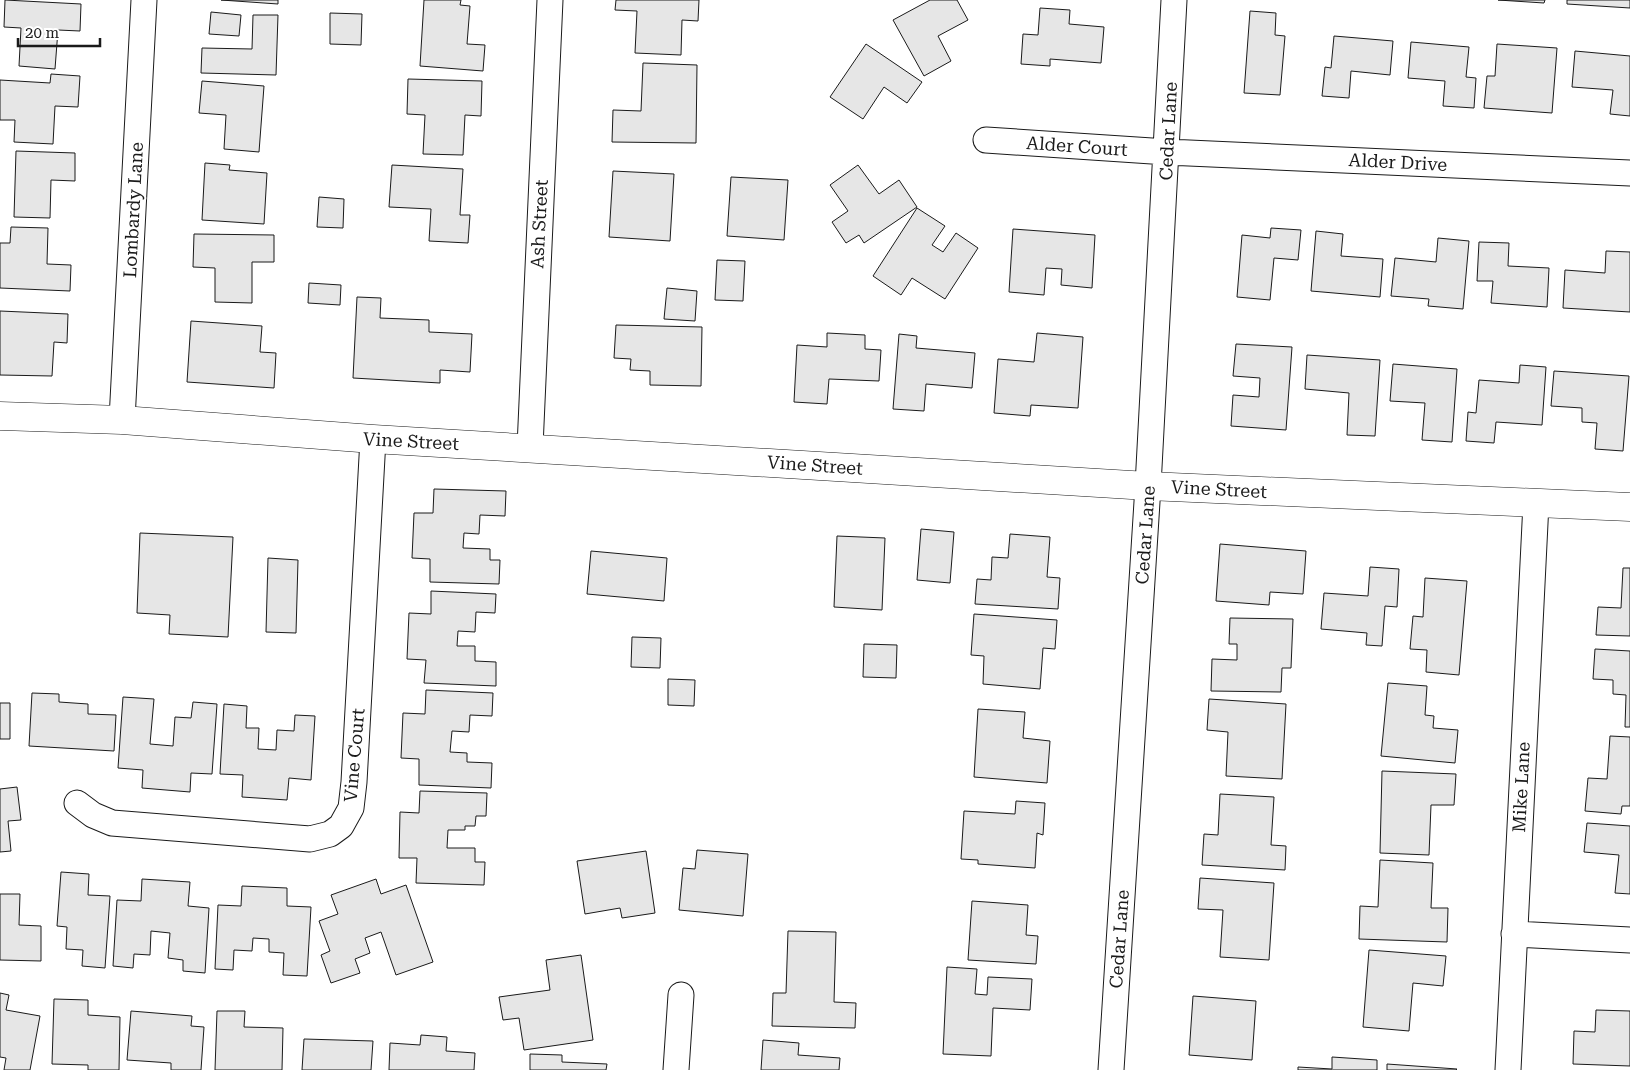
<svg xmlns="http://www.w3.org/2000/svg" width="1630" height="1070" font-family="'Roboto Serif',serif">
<rect width="100%" height="100%" fill="#fff"/>
<path fill="#e6e6e6" stroke="#1a1a1a" d="M 5,0 L 81,4 L 80,31 L 58,30 L 55,69 L 19,66 L 21,28 L 4,27 Z
M 221,0 L 278,0 L 278,4 Z
M 424,0 L 461,0 L 460,5 L 470,6 L 467,44 L 485,45 L 483,71 L 420,66 Z
M 616,0 L 699,0 L 698,21 L 682,20 L 681,55 L 635,53 L 637,11 L 615,10 Z
M 930,0 L 957,0 L 968,20 L 938,36 L 951,61 L 924,76 L 893,20 Z
M 1498,0 L 1545,0 L 1544,3 Z
M 1567,0 L 1630,0 L 1630,8 L 1567,4 Z
M 1040,8 L 1070,10 L 1069,24 L 1104,27 L 1101,63 L 1050,59 L 1050,66 L 1021,64 L 1023,34 L 1038,35 Z
M 1250,11 L 1276,13 L 1275,35 L 1285,36 L 1280,95 L 1244,93 Z
M 211,12 L 241,15 L 239,36 L 209,34 Z
M 330,13 L 362,14 L 361,45 L 330,44 Z
M 253,15 L 278,15 L 276,75 L 201,73 L 202,48 L 252,49 Z
M 1334,36 L 1393,41 L 1390,75 L 1351,71 L 1349,98 L 1322,96 L 1325,67 L 1331,68 Z
M 1411,42 L 1469,47 L 1466,77 L 1476,78 L 1474,108 L 1443,106 L 1445,81 L 1408,78 Z
M 866,44 L 922,82 L 907,103 L 884,87 L 863,119 L 830,97 Z
M 1497,44 L 1557,48 L 1552,113 L 1484,108 L 1487,76 L 1495,76 Z
M 1575,51 L 1630,56 L 1630,116 L 1610,114 L 1613,90 L 1572,87 Z
M 643,63 L 697,65 L 696,143 L 612,142 L 613,110 L 641,111 Z
M 51,74 L 80,76 L 78,107 L 55,106 L 53,144 L 14,142 L 15,120 L 0,120 L 0,80 L 50,83 Z
M 408,79 L 482,81 L 481,116 L 465,115 L 463,155 L 423,154 L 425,115 L 407,114 Z
M 202,81 L 264,86 L 259,152 L 224,149 L 226,115 L 199,113 Z
M 16,151 L 75,153 L 75,181 L 51,180 L 50,218 L 14,217 Z
M 205,163 L 230,165 L 229,170 L 267,173 L 264,224 L 202,220 Z
M 392,165 L 463,169 L 460,215 L 470,215 L 468,243 L 429,241 L 431,209 L 389,207 Z
M 858,165 L 879,194 L 899,180 L 917,207 L 864,243 L 859,235 L 846,243 L 832,222 L 848,211 L 830,185 Z
M 613,171 L 674,174 L 670,241 L 609,237 Z
M 731,177 L 788,180 L 784,240 L 727,236 Z
M 319,197 L 344,199 L 343,228 L 317,227 Z
M 917,208 L 945,226 L 932,245 L 943,252 L 956,233 L 978,248 L 945,299 L 912,278 L 901,295 L 873,276 Z
M 11,227 L 48,228 L 47,264 L 71,265 L 70,291 L 0,288 L 0,243 L 10,243 Z
M 1271,228 L 1301,230 L 1298,260 L 1274,258 L 1270,300 L 1237,297 L 1242,235 L 1270,238 Z
M 1013,229 L 1095,235 L 1092,288 L 1061,285 L 1062,269 L 1046,268 L 1044,295 L 1009,292 Z
M 1316,231 L 1343,234 L 1341,256 L 1383,259 L 1380,297 L 1311,291 Z
M 194,234 L 274,235 L 274,262 L 252,262 L 252,303 L 215,302 L 215,268 L 193,267 Z
M 1438,238 L 1469,241 L 1463,309 L 1428,306 L 1429,299 L 1391,296 L 1395,258 L 1436,262 Z
M 1479,242 L 1509,243 L 1508,266 L 1549,268 L 1547,307 L 1491,303 L 1493,281 L 1477,281 Z
M 1606,251 L 1630,252 L 1630,312 L 1563,308 L 1565,270 L 1605,273 Z
M 717,260 L 745,261 L 743,301 L 715,300 Z
M 309,283 L 341,285 L 340,305 L 308,303 Z
M 667,288 L 697,291 L 695,321 L 664,319 Z
M 357,297 L 381,298 L 380,318 L 429,320 L 429,332 L 472,334 L 470,372 L 440,370 L 440,383 L 353,378 Z
M 0,311 L 68,314 L 67,343 L 54,342 L 52,376 L 0,375 Z
M 191,321 L 262,326 L 260,352 L 276,353 L 274,388 L 187,382 Z
M 616,325 L 702,327 L 701,386 L 650,385 L 650,371 L 630,370 L 631,359 L 614,358 Z
M 827,333 L 865,335 L 865,349 L 881,350 L 879,381 L 829,379 L 827,404 L 794,402 L 797,345 L 827,347 Z
M 1037,333 L 1083,337 L 1078,408 L 1031,405 L 1030,416 L 994,413 L 998,359 L 1034,362 Z
M 899,334 L 917,336 L 916,348 L 975,353 L 972,388 L 926,384 L 924,411 L 893,409 Z
M 1236,344 L 1292,347 L 1286,430 L 1231,426 L 1233,395 L 1259,397 L 1260,378 L 1233,376 Z
M 1307,355 L 1380,360 L 1375,436 L 1347,435 L 1349,393 L 1305,389 Z
M 1393,364 L 1457,369 L 1452,442 L 1422,440 L 1425,403 L 1390,401 Z
M 1520,365 L 1546,367 L 1542,425 L 1496,422 L 1494,443 L 1466,441 L 1468,412 L 1476,413 L 1479,380 L 1519,383 Z
M 1554,371 L 1629,376 L 1623,451 L 1595,449 L 1597,423 L 1582,422 L 1582,408 L 1551,406 Z
M 434,489 L 506,491 L 505,516 L 480,515 L 479,534 L 464,533 L 463,548 L 490,549 L 490,560 L 500,560 L 499,584 L 430,582 L 430,559 L 412,558 L 414,513 L 433,513 Z
M 921,529 L 954,532 L 950,583 L 917,580 Z
M 140,533 L 233,537 L 228,637 L 169,634 L 170,615 L 137,613 Z
M 1010,534 L 1050,537 L 1047,577 L 1060,578 L 1058,609 L 975,604 L 977,579 L 991,580 L 992,557 L 1008,558 Z
M 837,536 L 885,538 L 882,610 L 834,607 Z
M 1220,544 L 1306,551 L 1303,594 L 1270,592 L 1269,605 L 1216,601 Z
M 591,551 L 667,558 L 664,601 L 587,594 Z
M 268,558 L 298,560 L 296,633 L 266,632 Z
M 1370,567 L 1399,569 L 1397,607 L 1385,606 L 1382,646 L 1366,645 L 1367,633 L 1321,629 L 1324,593 L 1368,596 Z
M 1623,568 L 1630,568 L 1630,636 L 1596,635 L 1598,607 L 1621,608 Z
M 1425,578 L 1467,581 L 1459,675 L 1426,672 L 1427,650 L 1410,649 L 1413,616 L 1423,617 Z
M 431,591 L 496,594 L 495,613 L 476,612 L 475,632 L 458,631 L 457,646 L 475,646 L 475,661 L 496,662 L 496,686 L 424,683 L 426,660 L 407,659 L 409,613 L 431,614 Z
M 974,614 L 1057,620 L 1055,649 L 1043,648 L 1040,689 L 983,684 L 984,656 L 971,655 Z
M 1230,618 L 1293,619 L 1291,668 L 1282,668 L 1281,692 L 1211,691 L 1212,659 L 1237,660 L 1237,644 L 1229,644 Z
M 632,637 L 661,638 L 660,668 L 631,667 Z
M 864,644 L 897,645 L 896,678 L 863,677 Z
M 1595,649 L 1630,651 L 1630,727 L 1625,727 L 1626,695 L 1613,694 L 1613,680 L 1593,679 Z
M 668,679 L 695,680 L 694,706 L 668,705 Z
M 1388,683 L 1427,686 L 1425,715 L 1434,716 L 1433,728 L 1458,730 L 1455,763 L 1381,756 Z
M 426,690 L 493,693 L 492,716 L 470,715 L 469,732 L 452,731 L 450,752 L 467,753 L 467,762 L 492,763 L 491,788 L 419,785 L 419,759 L 401,758 L 403,713 L 425,714 Z
M 32,693 L 59,694 L 59,702 L 88,704 L 88,714 L 116,715 L 114,751 L 29,746 Z
M 123,697 L 154,699 L 150,744 L 173,746 L 175,717 L 191,718 L 193,702 L 217,704 L 212,774 L 191,773 L 190,792 L 142,788 L 143,770 L 118,768 Z
M 1209,699 L 1286,704 L 1282,779 L 1226,776 L 1228,732 L 1207,730 Z
M 0,703 L 10,703 L 10,739 L 0,739 Z
M 224,704 L 247,706 L 246,728 L 259,728 L 258,749 L 276,750 L 277,730 L 294,731 L 295,715 L 315,716 L 311,780 L 289,778 L 287,800 L 242,797 L 243,775 L 220,774 Z
M 978,709 L 1025,712 L 1023,738 L 1050,741 L 1047,783 L 974,777 Z
M 1610,736 L 1630,737 L 1630,806 L 1622,806 L 1621,814 L 1585,811 L 1588,778 L 1607,779 Z
M 1382,771 L 1456,774 L 1454,805 L 1431,805 L 1429,855 L 1380,853 Z
M 17,787 L 21,820 L 8,821 L 11,851 L 0,852 L 0,789 Z
M 420,791 L 487,793 L 486,816 L 476,816 L 475,826 L 465,826 L 465,830 L 448,830 L 447,848 L 475,848 L 475,862 L 485,862 L 484,885 L 416,883 L 417,858 L 399,858 L 400,812 L 419,813 Z
M 1220,794 L 1274,797 L 1271,845 L 1286,846 L 1285,870 L 1202,865 L 1204,834 L 1218,835 Z
M 1016,801 L 1045,803 L 1043,835 L 1037,833 L 1035,868 L 978,864 L 978,860 L 961,859 L 964,811 L 1015,814 Z
M 1587,823 L 1630,826 L 1630,894 L 1615,893 L 1619,855 L 1584,852 Z
M 697,850 L 748,854 L 743,916 L 679,910 L 683,868 L 695,869 Z
M 646,851 L 655,913 L 622,918 L 620,908 L 585,914 L 577,861 Z
M 1380,860 L 1433,863 L 1431,908 L 1448,908 L 1447,942 L 1359,939 L 1360,906 L 1378,907 Z
M 61,872 L 89,874 L 88,895 L 110,896 L 105,968 L 82,966 L 83,950 L 66,949 L 67,927 L 57,926 Z
M 1200,878 L 1274,883 L 1269,960 L 1220,957 L 1223,910 L 1198,909 Z
M 142,879 L 190,882 L 188,906 L 209,908 L 205,973 L 183,971 L 183,960 L 168,958 L 170,933 L 151,931 L 150,955 L 134,954 L 133,968 L 113,966 L 117,900 L 141,901 Z
M 376,879 L 381,894 L 406,885 L 433,962 L 396,975 L 381,932 L 365,938 L 370,953 L 355,959 L 360,973 L 331,983 L 321,955 L 330,951 L 319,921 L 338,914 L 331,895 Z
M 242,886 L 287,888 L 287,906 L 311,907 L 307,976 L 283,975 L 284,953 L 269,952 L 269,939 L 253,938 L 252,951 L 234,950 L 233,970 L 215,969 L 218,905 L 241,906 Z
M 0,894 L 20,894 L 19,925 L 41,926 L 41,961 L 0,960 Z
M 972,901 L 1028,905 L 1026,935 L 1038,936 L 1036,964 L 968,960 Z
M 788,931 L 836,932 L 834,1002 L 856,1003 L 855,1028 L 772,1026 L 773,993 L 786,993 Z
M 1369,950 L 1446,956 L 1443,986 L 1413,983 L 1409,1031 L 1363,1027 Z
M 581,955 L 593,1040 L 524,1050 L 519,1018 L 503,1020 L 499,997 L 550,990 L 546,960 Z
M 947,967 L 977,969 L 975,994 L 987,995 L 988,977 L 1032,979 L 1030,1010 L 993,1008 L 991,1056 L 943,1054 Z
M 0,993 L 9,995 L 6,1010 L 40,1016 L 30,1070 L 4,1070 L 6,1058 L 0,1057 Z
M 1193,996 L 1256,1001 L 1252,1060 L 1189,1055 Z
M 54,999 L 88,1000 L 88,1015 L 120,1017 L 119,1070 L 88,1070 L 88,1065 L 52,1064 Z
M 1596,1010 L 1630,1011 L 1630,1066 L 1573,1064 L 1574,1031 L 1595,1032 Z
M 131,1011 L 192,1016 L 191,1026 L 204,1027 L 201,1070 L 171,1070 L 171,1063 L 127,1060 Z
M 217,1011 L 245,1011 L 244,1027 L 283,1028 L 282,1070 L 215,1070 Z
M 421,1035 L 447,1037 L 446,1051 L 475,1053 L 474,1070 L 389,1070 L 390,1043 L 420,1045 Z
M 304,1039 L 373,1041 L 371,1070 L 302,1070 Z
M 763,1040 L 799,1043 L 798,1055 L 840,1058 L 839,1070 L 761,1070 Z
M 530,1054 L 562,1055 L 562,1062 L 607,1064 L 606,1070 L 530,1070 Z
M 1332,1057 L 1377,1060 L 1377,1070 L 1298,1070 L 1298,1067 L 1332,1069 Z
M 1387,1064 L 1457,1069 L 1456,1070 L 1387,1070 Z"/>
<g fill="none" stroke-linecap="round" stroke-linejoin="round">
<defs>
<path id="minor" d="M 986,140 L 1167,152 L 1630,173
M 122,420 L 144,0
M 530,447 L 550,0
M 77,803 L 93,815 L 112,823 L 310,839 L 330,834 L 341,826 L 351,808 L 354,782 L 373,439
M 1514,934 L 1630,940
M 676,1070 L 681,995
M 1111,1070 L 1148,486 L 1174,0
M 1508,1070 L 1536,503"/>
<path id="tertiary" d="M 0,416 L 122,420 L 373,439 L 1148,486 L 1630,507"/>
</defs>
<use href="#minor" stroke="#1a1a1a" stroke-width="27"/>
<use href="#tertiary" stroke="#1a1a1a" stroke-width="29"/>
<use href="#minor" stroke="#fff" stroke-width="25"/>
<use href="#tertiary" stroke="#fff" stroke-width="28"/>
</g>
<g text-anchor="middle" dominant-baseline="central" stroke-width="4" stroke-linejoin="round" paint-order="stroke">
<g font-size="18" fill="#1a1a1a" stroke="#fff">
<text transform="translate(1168 131) rotate(-87)">Cedar Lane</text>
<text transform="translate(1077 146) rotate(4)">Alder Court</text>
<text transform="translate(1398 162) rotate(3)">Alder Drive</text>
<text transform="translate(133 210) rotate(-87)">Lombardy Lane</text>
<text transform="translate(539 224) rotate(-87)">Ash Street</text>
<text transform="translate(411 441) rotate(3)">Vine Street</text>
<text transform="translate(815 465) rotate(4)">Vine Street</text>
<text transform="translate(1219 489) rotate(3)">Vine Street</text>
<text transform="translate(1145 535) rotate(-86)">Cedar Lane</text>
<text transform="translate(354 755) rotate(-85)">Vine Court</text>
<text transform="translate(1521 787) rotate(-87)">Mike Lane</text>
<text transform="translate(1119 939) rotate(-86)">Cedar Lane</text>
</g>
</g>
<path d="M18 38v8h82v-8" fill="none" stroke="#1a1a1a" stroke-width="2.5"/>
<text x="25" y="38" font-size="15" fill="#1a1a1a" stroke="#ffffff" stroke-width="4" paint-order="stroke">20 m</text>
</svg>
